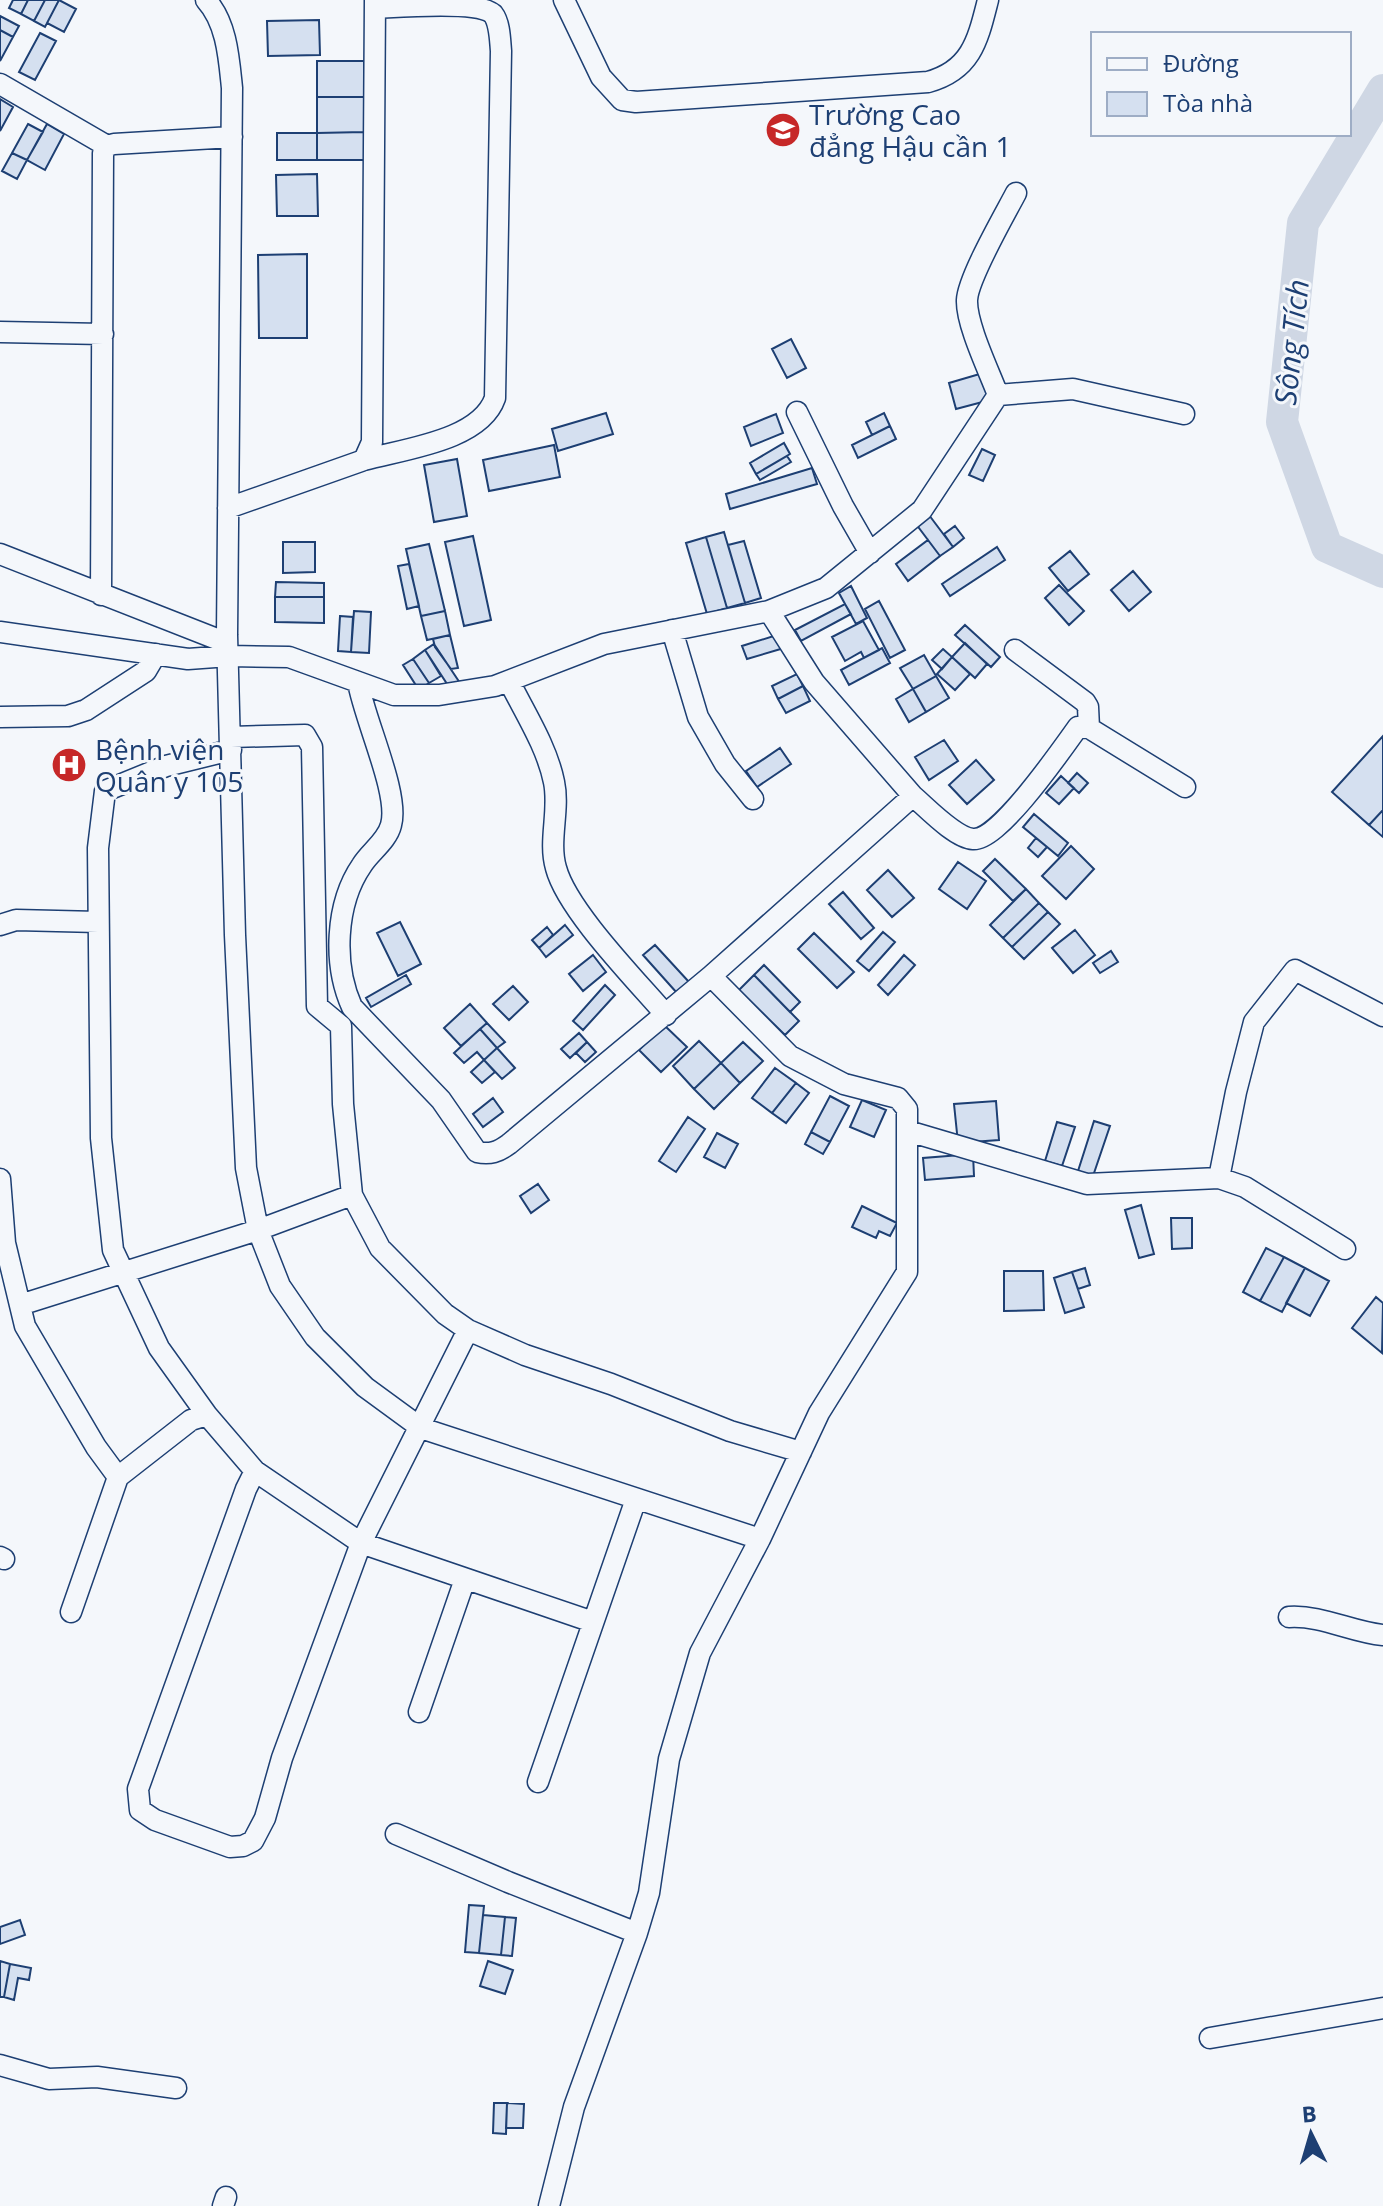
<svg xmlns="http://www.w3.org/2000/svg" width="1383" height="2206" font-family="'Open Sans',sans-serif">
<rect width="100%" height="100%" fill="#f4f7fb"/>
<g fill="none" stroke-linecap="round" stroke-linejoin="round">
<path stroke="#cfd7e4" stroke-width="32" d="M 1383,90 L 1303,223 L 1282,422 L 1327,547 L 1383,572"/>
</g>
<path fill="#d5e0f0" stroke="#1d3f73" stroke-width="2" d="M 13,0 L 28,0 L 21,14 L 9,8 Z
M 28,0 L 45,0 L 34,21 L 21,14 Z
M 45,0 L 59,0 L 45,27 L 34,21 Z
M 59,0 L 76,9 L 64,32 L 47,23 Z
M 0,16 L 19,26 L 13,37 L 0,30 Z
M 319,20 L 320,55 L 268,56 L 267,21 Z
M 0,30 L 13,37 L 0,61 Z
M 40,33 L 56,41 L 35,80 L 19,72 Z
M 317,61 L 364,61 L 364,97 L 317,97 Z
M 317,97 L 364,97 L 364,132 L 317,133 Z
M 0,99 L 13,107 L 0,131 Z
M 28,124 L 43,132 L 27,160 L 12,153 Z
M 47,124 L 64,134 L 45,170 L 27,160 Z
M 364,132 L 364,160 L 317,160 L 317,133 Z
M 277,133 L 317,133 L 317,160 L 277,160 Z
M 12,153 L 27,160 L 17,179 L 2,171 Z
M 317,174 L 318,216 L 277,216 L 276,175 Z
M 307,254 L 307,338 L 259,338 L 258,255 Z
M 791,339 L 806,368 L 787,378 L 772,349 Z
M 983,373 L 990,400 L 956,409 L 949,383 Z
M 606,413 L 613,434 L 558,451 L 552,429 Z
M 884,413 L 890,426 L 872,435 L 866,422 Z
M 776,414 L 783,433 L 751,446 L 744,427 Z
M 890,426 L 896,439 L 858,458 L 852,445 Z
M 784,443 L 790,454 L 756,474 L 750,463 Z
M 554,445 L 560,477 L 489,491 L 483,460 Z
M 982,449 L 995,455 L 983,481 L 969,475 Z
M 787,456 L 791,462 L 760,480 L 756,474 Z
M 457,459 L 467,516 L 434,522 L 424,465 Z
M 812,468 L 817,484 L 730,509 L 726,494 Z
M 929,515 L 953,547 L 940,556 L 916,524 Z
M 955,526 L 964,538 L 953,547 L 944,534 Z
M 724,532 L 745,603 L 727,608 L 706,537 Z
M 473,536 L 491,620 L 464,626 L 445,542 Z
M 706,537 L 727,608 L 707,614 L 686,543 Z
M 928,540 L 940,556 L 908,581 L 896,564 Z
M 744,541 L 761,598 L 745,603 L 728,545 Z
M 283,542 L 315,542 L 315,572 L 283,573 Z
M 429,544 L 445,611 L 421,616 L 406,549 Z
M 997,547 L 1005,560 L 950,596 L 942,584 Z
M 1070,551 L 1089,574 L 1068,591 L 1049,568 Z
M 409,564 L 419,606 L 407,609 L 398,566 Z
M 1133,571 L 1151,592 L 1129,611 L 1111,590 Z
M 276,582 L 324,583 L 324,597 L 275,597 Z
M 1059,585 L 1084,611 L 1069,625 L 1045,598 Z
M 851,586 L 867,618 L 856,624 L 839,593 Z
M 275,597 L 324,597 L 324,623 L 275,622 Z
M 879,601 L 905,650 L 890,658 L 865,609 Z
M 845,604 L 851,614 L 801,641 L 795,630 Z
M 354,611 L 371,612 L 369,653 L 351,652 Z
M 445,611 L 450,635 L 427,640 L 421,616 Z
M 340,616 L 353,617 L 351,652 L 338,651 Z
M 863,621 L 879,650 L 864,658 L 861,652 L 845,661 L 832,637 Z
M 965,625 L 1000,657 L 991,667 L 955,635 Z
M 780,634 L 784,648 L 747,659 L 742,646 Z
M 450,635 L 458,668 L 451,669 L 435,647 L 433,639 Z
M 965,643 L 987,664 L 975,678 L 952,657 Z
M 434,644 L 460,683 L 451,690 L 425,650 Z
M 882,648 L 890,663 L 849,685 L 841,670 Z
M 943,649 L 952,657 L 942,669 L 932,660 Z
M 425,650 L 441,676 L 429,683 L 413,659 Z
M 924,655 L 936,676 L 913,689 L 900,668 Z
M 952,657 L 970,674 L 955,690 L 937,674 Z
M 413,659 L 429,683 L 419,690 L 403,665 Z
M 797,674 L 803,686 L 778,699 L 772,686 Z
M 936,676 L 949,698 L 926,712 L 913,689 Z
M 803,686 L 810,701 L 786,713 L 778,699 Z
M 913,689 L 926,712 L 909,722 L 896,699 Z
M 1383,736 L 1383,810 L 1369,825 L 1332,792 Z
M 944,740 L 958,761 L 929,780 L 915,757 Z
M 780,748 L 791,764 L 757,787 L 746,771 Z
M 976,760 L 994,780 L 967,804 L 949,785 Z
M 1077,773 L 1088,783 L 1079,793 L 1068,783 Z
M 1061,776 L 1074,788 L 1059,804 L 1046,793 Z
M 1383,810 L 1383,837 L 1369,825 Z
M 1034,814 L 1068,843 L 1058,856 L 1023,827 Z
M 1036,838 L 1047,847 L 1038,857 L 1028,848 Z
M 1071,846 L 1094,869 L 1066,899 L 1042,876 Z
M 995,859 L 1026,889 L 1013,901 L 983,871 Z
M 958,862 L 986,881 L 967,909 L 939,889 Z
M 888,870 L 914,898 L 892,917 L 867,890 Z
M 1026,889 L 1039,903 L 1003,938 L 990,925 Z
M 843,892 L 874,928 L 861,939 L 829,904 Z
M 1039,903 L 1048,912 L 1012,947 L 1003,938 Z
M 1048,912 L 1060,924 L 1024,959 L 1012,947 Z
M 400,922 L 421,964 L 398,976 L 377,933 Z
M 565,925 L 573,935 L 546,957 L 539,948 Z
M 547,927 L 553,935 L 539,948 L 532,940 Z
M 1075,930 L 1095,955 L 1073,973 L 1052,948 Z
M 883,932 L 895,942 L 869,971 L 857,961 Z
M 814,933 L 854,972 L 837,988 L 798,949 Z
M 655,945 L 689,982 L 677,993 L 643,955 Z
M 1111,951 L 1118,962 L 1100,973 L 1093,963 Z
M 593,955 L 606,972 L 583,991 L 569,974 Z
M 904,955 L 915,965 L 888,995 L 878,985 Z
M 764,965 L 800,1002 L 790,1012 L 754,975 Z
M 406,975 L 411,984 L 371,1007 L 366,998 Z
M 754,975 L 799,1021 L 785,1035 L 739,990 Z
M 605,985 L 615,995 L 583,1030 L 573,1021 Z
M 513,986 L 528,1002 L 509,1020 L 493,1004 Z
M 470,1004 L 487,1023 L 461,1046 L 444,1028 Z
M 487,1023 L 505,1042 L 497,1048 L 480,1029 Z
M 664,1025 L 687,1047 L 661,1072 L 639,1050 Z
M 480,1029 L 497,1048 L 484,1060 L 477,1052 L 464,1063 L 454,1053 Z
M 579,1033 L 587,1042 L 570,1058 L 561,1049 Z
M 699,1041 L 721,1063 L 694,1089 L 673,1066 Z
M 587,1042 L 596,1052 L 585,1062 L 576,1053 Z
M 743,1042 L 763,1061 L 740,1083 L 721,1063 Z
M 497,1048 L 515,1068 L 502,1079 L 484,1060 Z
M 484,1060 L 495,1072 L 482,1083 L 471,1072 Z
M 721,1063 L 740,1083 L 714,1109 L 694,1089 Z
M 775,1068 L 796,1083 L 772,1113 L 752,1098 Z
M 796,1083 L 809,1093 L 786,1123 L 772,1113 Z
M 830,1096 L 849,1106 L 830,1142 L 811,1132 Z
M 493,1098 L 503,1112 L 483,1127 L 473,1114 Z
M 862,1100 L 886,1110 L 874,1137 L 850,1127 Z
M 996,1101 L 999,1140 L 958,1143 L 954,1104 Z
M 688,1117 L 705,1129 L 676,1172 L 659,1161 Z
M 1094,1121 L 1110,1126 L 1093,1176 L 1078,1171 Z
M 1057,1122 L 1075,1127 L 1062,1166 L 1045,1161 Z
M 811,1132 L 830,1142 L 823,1154 L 805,1144 Z
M 717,1133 L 738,1144 L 725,1168 L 704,1157 Z
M 973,1154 L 974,1176 L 925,1180 L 923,1158 Z
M 538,1184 L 549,1200 L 531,1213 L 520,1196 Z
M 1141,1205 L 1154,1254 L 1139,1258 L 1125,1210 Z
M 862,1206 L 897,1223 L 890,1236 L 879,1231 L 876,1238 L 852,1227 Z
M 1171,1218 L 1192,1218 L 1192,1248 L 1172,1249 Z
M 1266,1248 L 1284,1257 L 1260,1301 L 1243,1292 Z
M 1284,1257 L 1305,1268 L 1282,1312 L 1260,1301 Z
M 1085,1268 L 1090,1285 L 1078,1289 L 1072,1272 Z
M 1305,1268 L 1329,1281 L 1310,1316 L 1286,1303 Z
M 1004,1271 L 1043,1271 L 1044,1310 L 1004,1311 Z
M 1072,1272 L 1084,1307 L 1065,1313 L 1054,1278 Z
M 1376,1297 L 1383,1303 L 1382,1353 L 1352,1328 Z
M 469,1905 L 484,1906 L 479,1953 L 465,1952 Z
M 483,1915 L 505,1917 L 501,1955 L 479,1953 Z
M 505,1917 L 516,1918 L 512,1956 L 501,1955 Z
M 20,1920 L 25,1935 L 0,1944 L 0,1927 Z
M 0,1961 L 10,1964 L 4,1997 L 0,1997 Z
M 488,1961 L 513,1970 L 505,1994 L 480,1986 Z
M 10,1964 L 31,1968 L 29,1980 L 18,1978 L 14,2000 L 4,1997 Z
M 494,2103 L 507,2103 L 506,2134 L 493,2133 Z
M 507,2103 L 524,2104 L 523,2128 L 506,2128 Z"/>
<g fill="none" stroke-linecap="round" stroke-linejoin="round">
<defs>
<path id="minor" d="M 206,0 C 227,23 229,59 232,88 L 227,635 L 235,935 L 246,1168 L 258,1230 L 280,1286 L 315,1337 L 365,1387 L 421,1428 L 760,1539
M 564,0 L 601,77 L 622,100 L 636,102 L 928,82 C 972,70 978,39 988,0
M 0,84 L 107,146
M 0,332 L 103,334
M 998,395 C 989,371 966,324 967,300 C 968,278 1004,216 1016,193
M 998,395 L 1073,389 L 1184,414
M 797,412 L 843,506 L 870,553
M 364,460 C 403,449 480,441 495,398 L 501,51 C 500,40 500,23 493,14 C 477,0 399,7 375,8
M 228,508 L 364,460 L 372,442 L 375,0
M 0,554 L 227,643
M 101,595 L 103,153 L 107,146 L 114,144 L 232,137
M 672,630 L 698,717 L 725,764 L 753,799
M 0,632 L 188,659 L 229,656 L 289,657 L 394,695 L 439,695 L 495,686 L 604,644 L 769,611 L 826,588 L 922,510 L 998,395
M 1015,650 L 1085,702 L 1088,707 L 1089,728
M 509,681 C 525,713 547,747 554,782 C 560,810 548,841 556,868 C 567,910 636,980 666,1015
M 358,682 C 364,719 400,794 391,825 C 387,841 370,852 362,865 C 335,904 333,965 352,1007 L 441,1100 L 477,1152 C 490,1155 498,1152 509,1144 L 711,976
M 0,717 L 68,716 L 86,710 L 146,671 L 156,654
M 231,737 L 305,735 L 312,747 L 317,1006 L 341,1026 L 343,1104 L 352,1195 L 380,1248 L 445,1314 L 468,1330 L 525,1355 L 611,1384 L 730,1431 L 801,1452
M 913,796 C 926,807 955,838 973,839 C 999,841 1062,749 1078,727 L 1089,728 L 1185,787
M 0,925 L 16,920 L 98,922
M 908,1131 L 1087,1184 L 1219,1178 L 1245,1187 L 1345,1249
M 1219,1178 L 1236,1092 L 1254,1022 L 1295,970 L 1383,1016
M 0,1179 L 5,1243 L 25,1326 L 96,1447 L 118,1477
M 20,1305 L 258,1230 L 352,1195
M 207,1415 L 159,1348 L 113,1250 L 101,1138 L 98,848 L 105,791 L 166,766 L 231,750
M 255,1471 L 246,1489 L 138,1789 L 140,1810 L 155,1820 L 230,1847 L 243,1846 L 253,1841 L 265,1818 L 282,1758 L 361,1543 L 468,1330
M 0,1557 L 4,1559
M 71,1612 L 118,1477 L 191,1420 L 207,1415 L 255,1471 L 361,1543 L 593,1622
M 1289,1617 C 1322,1615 1351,1632 1383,1635
M 419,1712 L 465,1579
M 538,1782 L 636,1499
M 396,1834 L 508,1882 L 637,1933
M 1210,2038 L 1383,2008
M 0,2065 L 49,2079 L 97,2077 L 176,2088
M 223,2206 L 226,2197
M 549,2206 L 574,2107 L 637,1933 L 649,1893 L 669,1759 L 700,1653 L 760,1539 L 819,1413 L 907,1272 L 907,1109 L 898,1098 L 844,1084 L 790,1056 L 711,976 L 913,796 L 814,682 L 769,611"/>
</defs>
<use href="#minor" stroke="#1d3f73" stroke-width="23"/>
<use href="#minor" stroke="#f4f7fb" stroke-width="20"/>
</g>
<defs>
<symbol id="university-disc" viewBox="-11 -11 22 22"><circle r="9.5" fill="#c62828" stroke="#f4f7fb"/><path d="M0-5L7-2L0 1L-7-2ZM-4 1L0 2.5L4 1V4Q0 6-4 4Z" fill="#fff"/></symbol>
<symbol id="hospital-disc" viewBox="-11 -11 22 22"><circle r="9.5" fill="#c62828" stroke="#f4f7fb"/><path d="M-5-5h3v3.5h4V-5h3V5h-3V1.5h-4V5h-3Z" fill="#fff"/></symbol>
</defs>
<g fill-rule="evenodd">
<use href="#university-disc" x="763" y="110" width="40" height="40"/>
<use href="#hospital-disc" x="49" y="745" width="40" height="40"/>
</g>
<g text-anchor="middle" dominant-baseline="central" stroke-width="6" stroke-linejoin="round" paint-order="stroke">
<g font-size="28" fill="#1d3f73" stroke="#f4f7fb" text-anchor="start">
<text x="809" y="114">Trường Cao<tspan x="809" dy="32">đẳng Hậu cần 1</tspan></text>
<text x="95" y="749">Bệnh viện<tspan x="95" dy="32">Quân y 105</tspan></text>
</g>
<g font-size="30" font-style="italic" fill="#1d3f73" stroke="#f4f7fb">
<text transform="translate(1291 342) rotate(-84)">Sông Tích</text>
</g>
</g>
<rect x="1091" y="32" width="260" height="104" fill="#f4f7fb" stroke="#9eadc5" stroke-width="2"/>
<rect x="1107" y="58" width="40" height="12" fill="#f4f7fb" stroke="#9eadc5" stroke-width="2"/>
<text x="1163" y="72" font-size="24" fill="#1d3f73">Đường</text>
<rect x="1107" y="92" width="40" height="24" fill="#d5e0f0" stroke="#9eadc5" stroke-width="2"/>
<text x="1163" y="112" font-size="24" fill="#1d3f73">Tòa nhà</text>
<g transform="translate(1311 2134) rotate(355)" stroke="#f4f7fb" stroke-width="6" paint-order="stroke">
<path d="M0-6L14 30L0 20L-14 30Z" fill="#1d3f73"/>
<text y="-12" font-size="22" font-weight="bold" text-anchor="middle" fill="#1d3f73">B</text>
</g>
</svg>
